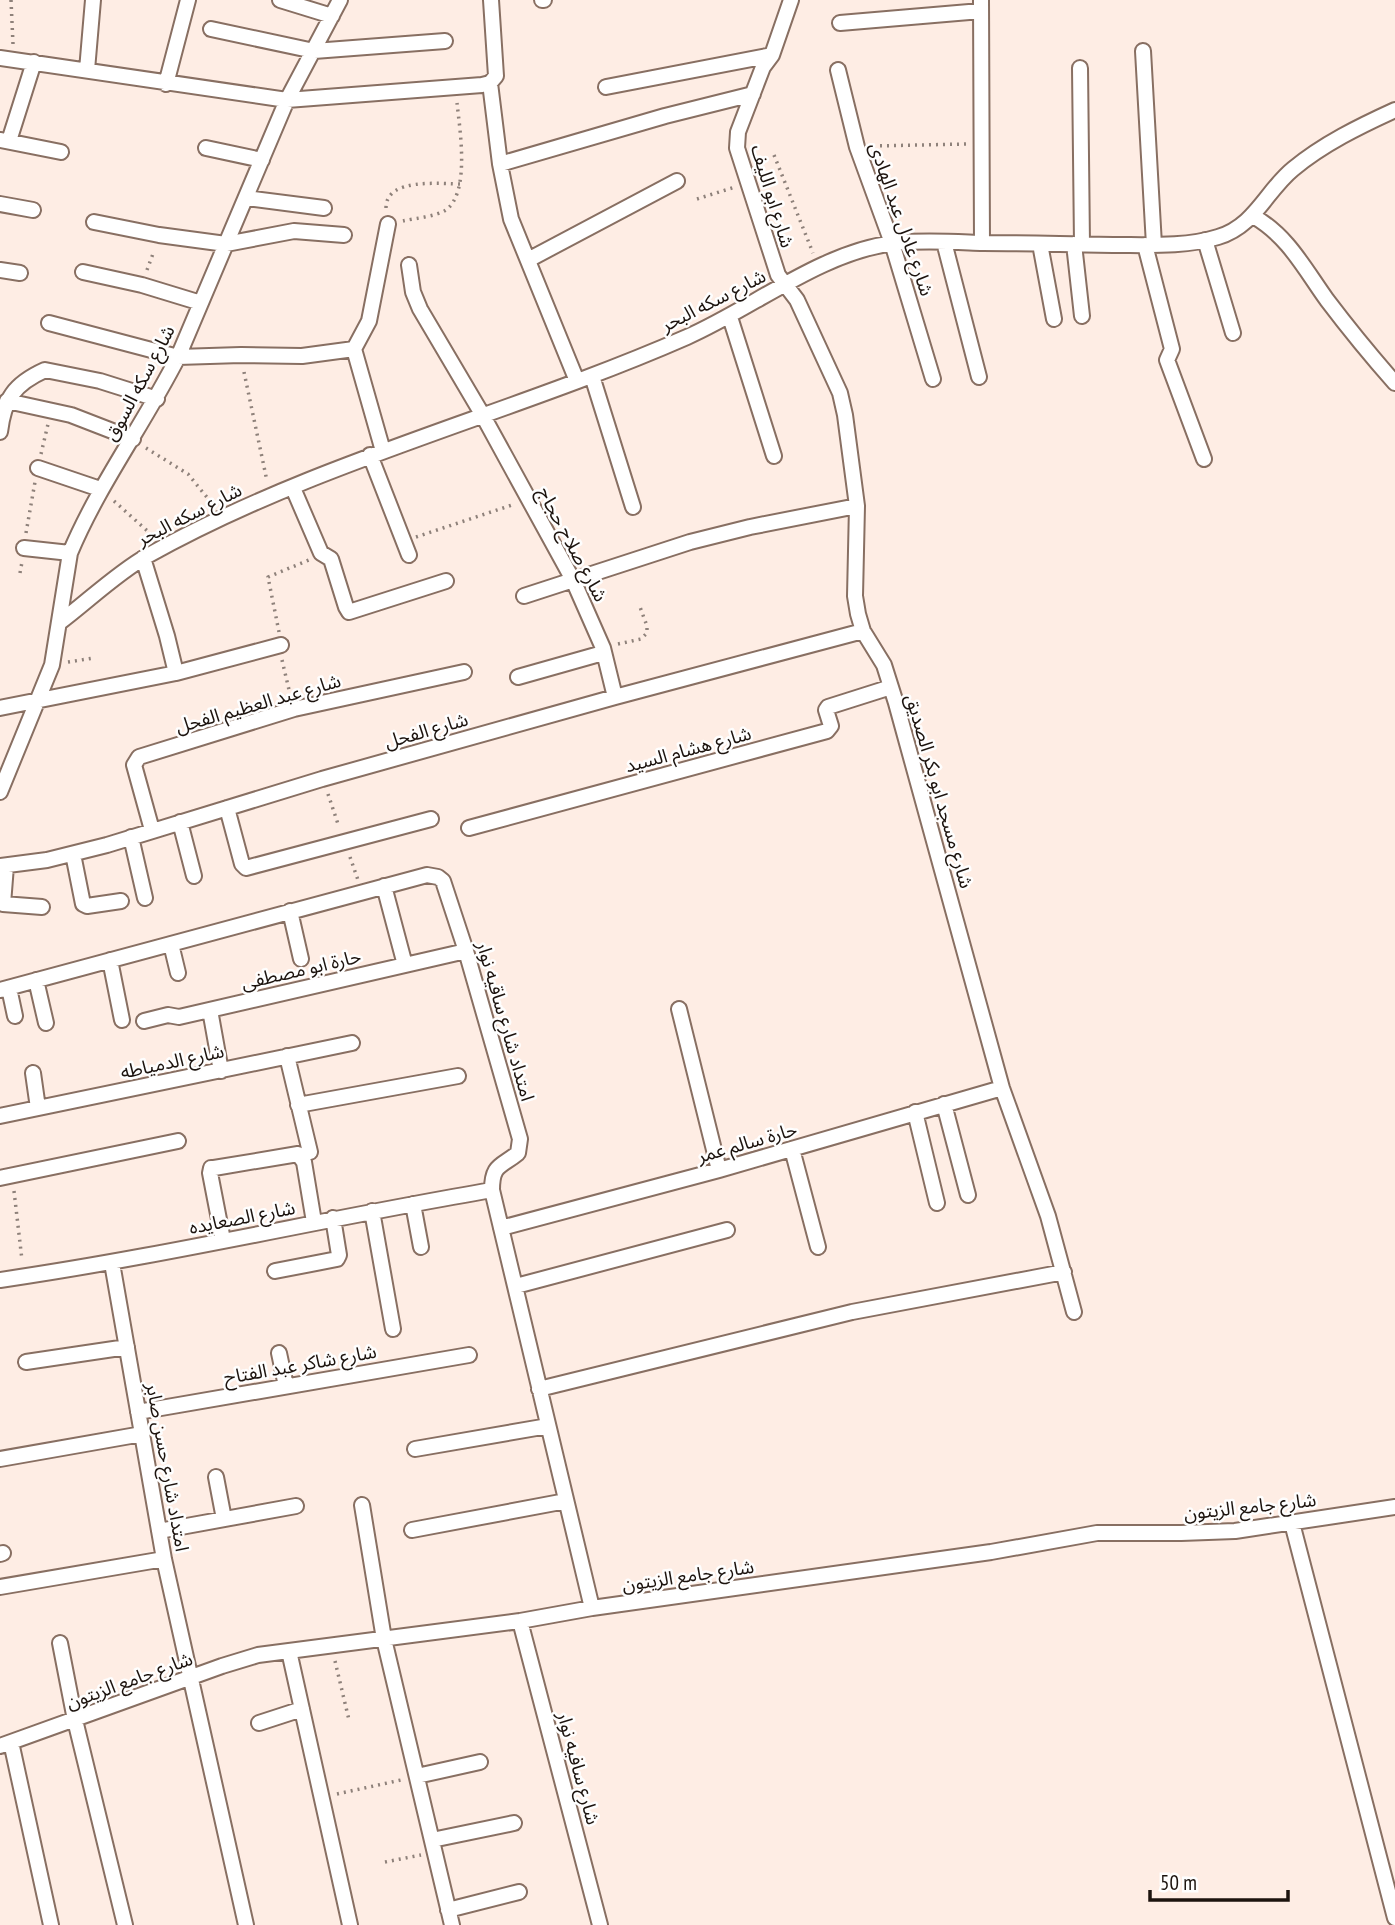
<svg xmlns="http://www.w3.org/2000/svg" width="1395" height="1925" font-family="'PT Sans Narrow','Noto Sans Arabic',sans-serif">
<rect width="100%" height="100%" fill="#feede4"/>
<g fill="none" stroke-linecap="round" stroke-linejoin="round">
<defs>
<path id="street" d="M 280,0 L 332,16
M 491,0 L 496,76 L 490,83 L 500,164 L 511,219 L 577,381
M 542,0 L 544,0
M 791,0 L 772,55 L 763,67 L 738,132 L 737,148 L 778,275 L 797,300 L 840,393 L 845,415 L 857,506 L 855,596 L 858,614 L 863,631 L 884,665 L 896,703 L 1002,1088 L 1048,1216 L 1074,1312
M 981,0 L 982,243
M 840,23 L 981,11
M 211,29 L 314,51 L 445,41
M 1143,51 L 1154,245
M 0,58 L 287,100 L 482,85 L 490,83
M 1080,68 L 1082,244
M 87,70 L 93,0
M 838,70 L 857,147 L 892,243 L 933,379
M 166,84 L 188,0
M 606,87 L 772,55
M 1,140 L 61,152
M 9,141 L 34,62
M 206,148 L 262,160
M 500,164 L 665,116 L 753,94
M 246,198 L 324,208
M 0,204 L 33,210
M 1253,216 C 1288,236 1304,268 1327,300 C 1349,329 1371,356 1395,383
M 94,222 L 159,235 L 226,244 L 294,231 L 344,235
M 1205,240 L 1233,333
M 944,242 L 979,377
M 1040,244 L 1054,319
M 1074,244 L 1082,316
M 1145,245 L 1172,349 L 1167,360 L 1204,459
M 528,260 L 677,181
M 409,265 L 413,292 L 420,309 L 482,414 L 573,580 L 603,648 L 615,697
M 0,270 L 20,273
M 83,272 L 142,285 L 201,303
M 730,317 L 774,456
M 49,323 L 178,357 L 241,355 L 302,356 L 354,349
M 592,376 L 633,507
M 7,401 L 71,415 L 133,439
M 0,432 C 4,399 14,384 45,370 L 100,381 L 157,399
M 383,451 L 354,349 L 369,321 L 388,224
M 370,455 L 409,555
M 38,468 L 100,489
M 293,488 L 321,553 L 331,559 L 346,607 L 349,612 L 446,581
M 24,548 L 70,553
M 143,558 L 167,636 L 176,673
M 524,596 L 690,542 L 750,527 L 857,506
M 59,623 C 87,602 117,573 147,556 C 317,461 509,415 687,337 C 753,308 821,252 894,243 C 923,240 954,242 983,243 C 1027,243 1071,244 1116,245 C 1149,245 1186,247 1218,237 C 1255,226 1266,191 1293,169 C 1323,144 1360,126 1395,110
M 518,677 L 603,653
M 0,708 L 176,673 L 281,645
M 0,792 L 52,665 L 70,553 C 99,484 144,424 178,357 L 287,100 L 340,0
M 227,808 L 242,864 L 246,868 L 431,819
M 180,822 L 194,876
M 469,828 L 827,731 L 831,726 L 826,710 L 828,707 L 891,687
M 152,830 L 134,765 L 139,757 L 294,709 L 464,672
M 131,837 L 145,898
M 73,854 L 83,904 L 87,906 L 121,901
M 0,866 L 47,860 L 107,845 L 322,779 L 615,697 L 863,631
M 6,866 L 3,904 L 42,907
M 384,886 L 405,965
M 290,911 L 301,959
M 171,944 L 178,973
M 110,960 L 122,1020
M 36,980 L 46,1023
M 9,988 L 15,1016
M 0,990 L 427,875 L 438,877 L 443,881 L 466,951 L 520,1139 L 518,1153 C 501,1167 492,1164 492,1190 L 592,1608
M 679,1009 L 719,1170
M 210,1010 L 221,1071
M 144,1021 L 168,1015 L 179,1017 L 466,951
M 287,1056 L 310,1152
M 33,1073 L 38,1108
M 944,1104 L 968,1195
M 298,1105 L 458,1076
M 915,1112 L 937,1203
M 0,1116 L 352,1043
M 792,1149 L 818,1247
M 0,1178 L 178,1141
M 413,1204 L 421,1247
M 372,1211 L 393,1329
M 501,1228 L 719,1170 L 1002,1088
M 223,1240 L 210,1173 L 211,1168 L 214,1168 L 298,1154 L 304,1162 L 314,1222
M 112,1263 L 164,1559 L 246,1925
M 275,1271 L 337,1259 L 339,1255 L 333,1218
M 0,1280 C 165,1256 328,1218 492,1190
M 516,1286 L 727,1230
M 279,1353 L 286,1386
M 26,1362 L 127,1347
M 539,1389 L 852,1312 L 1064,1272
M 138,1412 L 469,1355
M 415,1449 L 548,1426
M 0,1459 L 142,1434
M 216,1477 L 224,1519
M 362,1505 L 384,1639 L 452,1925
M 1292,1523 L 1395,1918
M 412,1530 L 566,1501
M 159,1531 L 296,1506
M 0,1554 L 3,1553
M 0,1587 L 164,1559
M 520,1621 L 600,1925
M 60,1643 L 75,1720 L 125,1925
M 289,1651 L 350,1925
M 259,1723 L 302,1709
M 11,1742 L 51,1925
M 0,1746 L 222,1666 L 258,1655 L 520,1621 L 592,1608 L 991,1552 L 1097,1533 L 1181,1533 L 1235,1531 L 1395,1507
M 417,1776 L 480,1762
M 432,1840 L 514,1823
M 448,1910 L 519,1892"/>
</defs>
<use href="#street" stroke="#886f62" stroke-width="18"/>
<path stroke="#8e817a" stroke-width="3.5" stroke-dasharray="2 5" stroke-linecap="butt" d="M 11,0 L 13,44
M 873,146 L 966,144
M 774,155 L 813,253
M 697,199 L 735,187
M 386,208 C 386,177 440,184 462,184
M 403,221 C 415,218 435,217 446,210 C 470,192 460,131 457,103
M 147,270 L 154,251
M 244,372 L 267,481
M 146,448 L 188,474 L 214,506
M 41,454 L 48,424
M 114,501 L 153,536
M 26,533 L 35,482
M 416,537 L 515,504
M 20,573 L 22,562
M 279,632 L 268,577 L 309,560
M 618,644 L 641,639 L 647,633 L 647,626 L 640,607
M 282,660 L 290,694
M 68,662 L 94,658
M 328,794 L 339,827
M 350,857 L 358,880
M 14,1191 L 22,1260
M 335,1661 L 349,1720
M 337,1794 L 401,1780
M 385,1862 L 421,1855"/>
<use href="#street" stroke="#fff" stroke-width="14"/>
</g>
<g text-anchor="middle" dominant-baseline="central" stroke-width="5" stroke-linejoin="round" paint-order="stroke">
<g font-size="19" fill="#1c130e" stroke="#fefefe">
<text transform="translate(773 196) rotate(73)">شارع ابو الليف</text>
<text transform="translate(902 219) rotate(71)">شارع عادل عبد الهادى</text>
<text transform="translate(713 300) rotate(-27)">شارع سكه البحر</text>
<text transform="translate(139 383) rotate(-62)">شارع سكه السوق</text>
<text transform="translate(189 514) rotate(-27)">شارع سكه البحر</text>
<text transform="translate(573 544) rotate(62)">شارع صلاح حجاج</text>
<text transform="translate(258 703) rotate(-16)">شارع عبد العظيم الفحل</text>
<text transform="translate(426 730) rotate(-16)">شارع الفحل</text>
<text transform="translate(688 749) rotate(-15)">شارع هشام السيد</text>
<text transform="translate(940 791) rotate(74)">شارع مسجد ابو بكر الصديق</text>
<text transform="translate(301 969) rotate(-13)">حارة ابو مصطفى</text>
<text transform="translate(506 1021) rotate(74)">امتداد شارع ساقيه نوار</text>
<text transform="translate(172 1061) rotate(-12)">شارع الدمياطه</text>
<text transform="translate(747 1142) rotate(-16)">حارة سالم عمر</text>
<text transform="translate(242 1217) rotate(-11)">شارع الصعايده</text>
<text transform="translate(300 1364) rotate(-10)">شارع شاكر عبد الفتاح</text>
<text transform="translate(168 1467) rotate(80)">امتداد شارع حسن صابر</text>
<text transform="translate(1250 1506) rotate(-6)">شارع جامع الزيتون</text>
<text transform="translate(688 1575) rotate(-8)">شارع جامع الزيتون</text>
<text transform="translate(129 1680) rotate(-20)">شارع جامع الزيتون</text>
<text transform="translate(579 1768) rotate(75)">شارع سافيه نوار</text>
</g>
</g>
<path d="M1150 1890v10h138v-10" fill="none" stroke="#1c130e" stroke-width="3.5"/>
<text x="1160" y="1890" font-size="21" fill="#1c130e" stroke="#fefefe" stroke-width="5" paint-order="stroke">50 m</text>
</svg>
